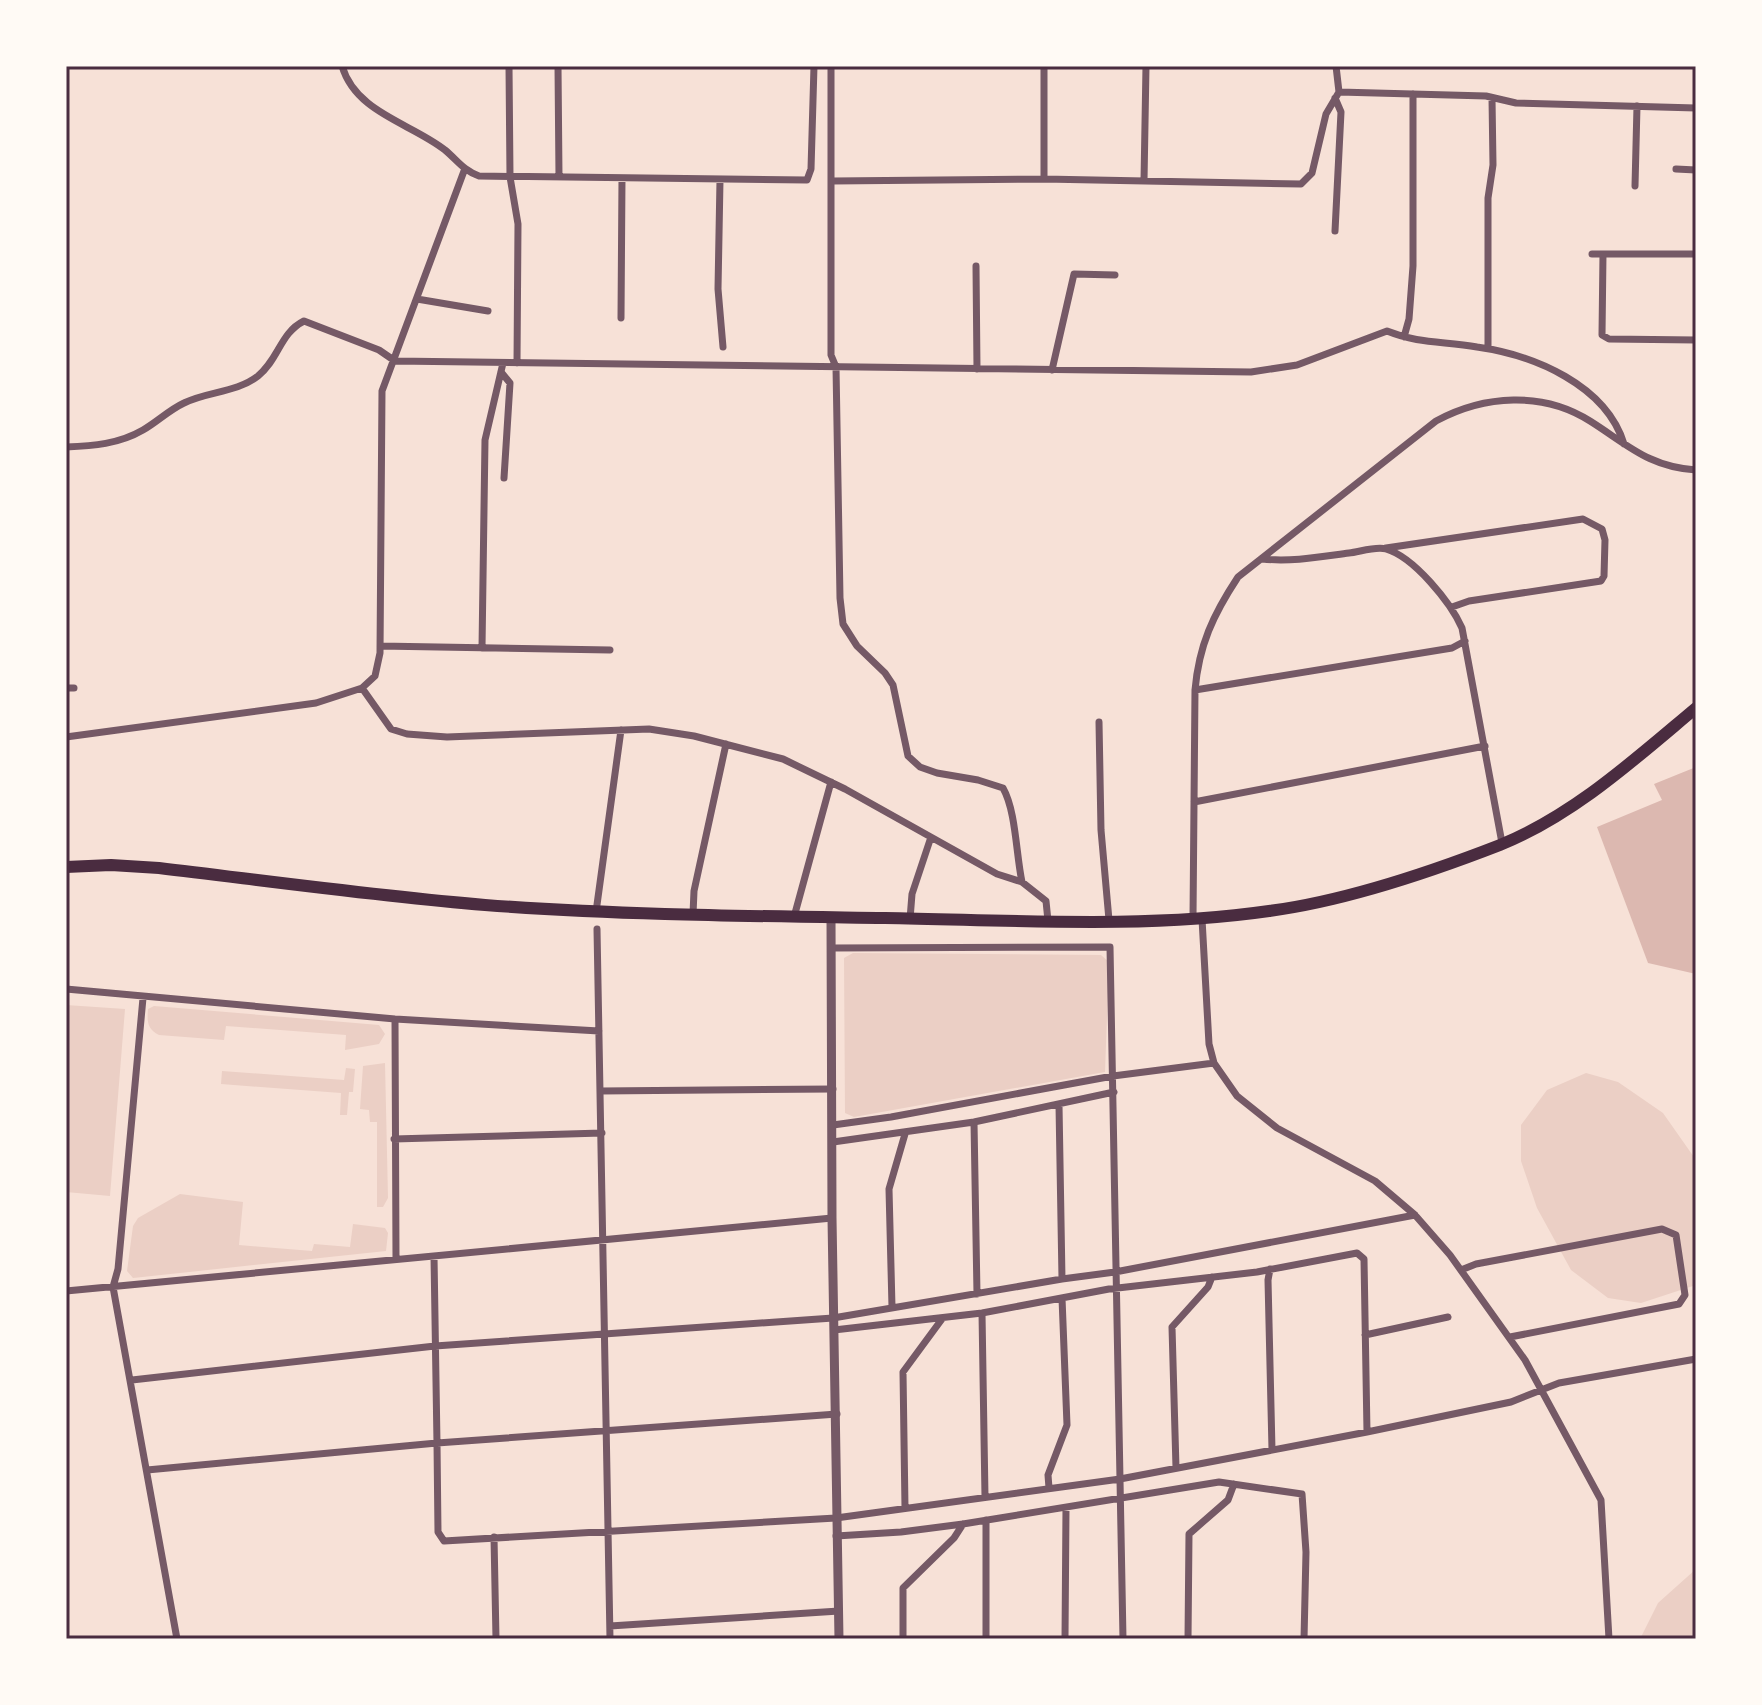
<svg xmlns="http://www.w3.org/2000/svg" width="1762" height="1705" font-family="'Varela Round',sans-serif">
<rect width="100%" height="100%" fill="#f7e1d7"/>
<path fill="#ebcfc5" d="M 853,953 L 1101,955 L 1109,962 L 1105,1072 L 854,1117 L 845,1113 L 844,958 Z
M 66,1005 L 125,1009 L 110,1196 L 66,1192 Z
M 154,1006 L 379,1025 L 385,1034 L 379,1044 L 345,1050 L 346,1035 L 226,1026 L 224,1040 L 159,1035 C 147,1029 147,1021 148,1009 Z
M 385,1063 L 388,1198 L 383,1207 L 377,1207 L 377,1122 L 370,1122 L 369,1110 L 360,1109 L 363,1066 Z
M 346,1068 L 355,1069 L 353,1092 L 349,1092 L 347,1115 L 340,1115 L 341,1093 L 221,1084 L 222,1071 L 344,1080 Z
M 1586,1073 L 1618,1082 L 1663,1113 L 1696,1160 L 1696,1285 L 1641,1303 L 1608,1298 L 1571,1270 L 1537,1208 L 1521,1161 L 1521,1125 L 1547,1090 Z
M 180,1194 L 243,1202 L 239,1245 L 312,1251 L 314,1244 L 350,1247 L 353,1224 L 385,1228 L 388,1233 L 386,1251 L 133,1278 L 127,1271 L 133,1226 L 138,1218 Z
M 1696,1569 L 1696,1639 L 1640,1639 L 1658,1603 Z"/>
<path fill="#dcb8b0" d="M 1696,767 L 1696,974 L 1648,963 L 1597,827 L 1662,800 L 1654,784 Z"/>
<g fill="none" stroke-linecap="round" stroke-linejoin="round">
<path stroke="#755966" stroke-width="7" d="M 342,66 C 356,113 411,123 445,150 C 458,161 463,170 479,176 L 807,180 L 811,169 L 814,66
M 509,66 L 510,177 L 518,224 L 517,363
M 558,66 L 559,177
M 831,66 L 831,355 L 836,367 L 840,598 L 843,624 L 857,646 L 885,673 L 893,685 L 908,756 L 920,767 L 937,773 L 978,780 L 1003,788 C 1016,811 1016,854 1022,882
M 1044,66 L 1044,179
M 1339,92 L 1486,96 L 1516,103 L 1696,108
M 1335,98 L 1341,112 L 1335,231
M 1676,169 L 1696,170
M 720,180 L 718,289 L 723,347
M 833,181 L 1044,179 L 1301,184 L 1312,173 L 1326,114 L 1339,92 L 1336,66
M 1144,181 L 1146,66
M 1635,186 L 1637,106
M 1592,254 L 1696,254
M 1603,254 L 1602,335 L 1609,339 L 1696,340
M 976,266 L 977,369
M 417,299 L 488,311
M 621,318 L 622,178
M 1404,337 L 1409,319 L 1413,266 L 1413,94
M 1488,348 L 1488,198 L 1493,165 L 1492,98
M 1052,370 L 1074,274 L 1115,275
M 501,372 L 510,383 L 504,478
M 66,447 C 93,446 119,444 143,430 C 157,422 169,410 184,403 C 208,391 236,393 258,376 C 279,359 280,333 304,321 L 379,350 L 395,361 L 1251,372 L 1297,365 L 1387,331 C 1419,344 1445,341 1477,347 C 1534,355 1606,385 1624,444
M 1386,548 L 1583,519 L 1602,529 L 1605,540 L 1604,576 L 1601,581 L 1469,601 L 1452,607
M 1262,559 C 1292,562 1319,557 1349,553 C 1359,552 1376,546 1386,549 C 1414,557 1451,603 1462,628 L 1502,843
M 380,646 L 610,650
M 482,648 L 485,440 L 503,363
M 66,688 L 74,688
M 362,688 L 391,729 L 407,734 L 447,737 L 649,729 L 694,736 L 783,759 L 845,789 L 997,874 L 1022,882 L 1046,901 L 1048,921
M 1195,690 L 1452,648 L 1465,641
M 1099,722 L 1101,830 L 1109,920
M 66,737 L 316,703 L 362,688 L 375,676 L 380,653 L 382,391 L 464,171
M 1194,802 L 1485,746
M 596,912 L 621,730
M 693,914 L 694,891 L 726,744
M 794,917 L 831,782
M 1193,918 L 1195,690 C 1199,645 1213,615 1238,577 L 1436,421 C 1484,395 1543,391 1590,421 C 1628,445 1649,467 1696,470
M 910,919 L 912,894 L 931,837
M 1202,919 L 1209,1044 L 1214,1063 L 1237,1096 L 1277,1128 L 1375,1181 L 1415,1215 L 1450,1255 L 1525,1360 L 1601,1500 L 1609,1639
M 597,929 L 610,1639
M 832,948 L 1110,947 L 1123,1639
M 66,989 L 395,1019 L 599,1031
M 143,998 L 118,1269 L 113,1287 L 177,1639
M 395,1019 L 396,1259
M 601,1091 L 833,1089
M 1059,1105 L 1062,1279
M 974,1122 L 977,1294
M 833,1125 L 891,1117 L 1113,1076 L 1214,1063
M 394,1139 L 602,1133
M 833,1142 L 974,1122 L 1114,1092
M 434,1256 L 437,1443 L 837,1414
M 1270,1269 L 1268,1280 L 1272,1450
M 1461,1270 L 1476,1264 L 1662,1229 L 1676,1235 L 1685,1295 L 1679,1304 L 1510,1337
M 66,1291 L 832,1218
M 892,1307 L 889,1189 L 905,1134
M 982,1313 L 985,1497
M 834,1330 L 982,1313 L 1109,1289 L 1257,1272 L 1357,1253 L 1364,1259 L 1367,1432
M 1365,1335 L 1448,1317
M 132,1380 L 435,1346 L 833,1318 L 1062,1279 L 1115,1272 L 1415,1215
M 1176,1468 L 1172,1327 L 1208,1287 L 1212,1277
M 147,1470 L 437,1443 L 438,1532 L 444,1541 L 836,1518 L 1120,1479 L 1367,1432 L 1511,1402 L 1559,1383 L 1696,1359
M 1049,1488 L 1048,1475 L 1067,1425 L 1062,1298
M 905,1508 L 903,1372 L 942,1319
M 836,1536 L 901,1532 L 963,1524 L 1219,1482 L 1302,1494 L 1306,1552 L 1304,1639
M 494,1537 L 496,1639
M 610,1626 L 839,1611
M 903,1639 L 903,1588 L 954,1538 L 963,1524
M 986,1639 L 986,1520
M 1065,1639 L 1066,1508
M 1188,1639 L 1189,1534 L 1228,1500 L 1234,1484"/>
<path stroke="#755966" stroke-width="9" d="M 831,917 L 832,1218 L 839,1639"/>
<path stroke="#4a2c40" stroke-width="12" d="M 66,867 L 111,865 L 159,868 C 268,881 376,896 485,905 C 618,915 752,916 885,918 C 1012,920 1144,929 1269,911 C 1346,901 1428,873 1500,845 C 1574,815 1635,759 1696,708"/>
</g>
<rect width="1762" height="1705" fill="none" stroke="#fffaf5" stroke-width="136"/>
<rect x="68" y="68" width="1626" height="1569" fill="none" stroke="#4a2c40" stroke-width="3"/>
</svg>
